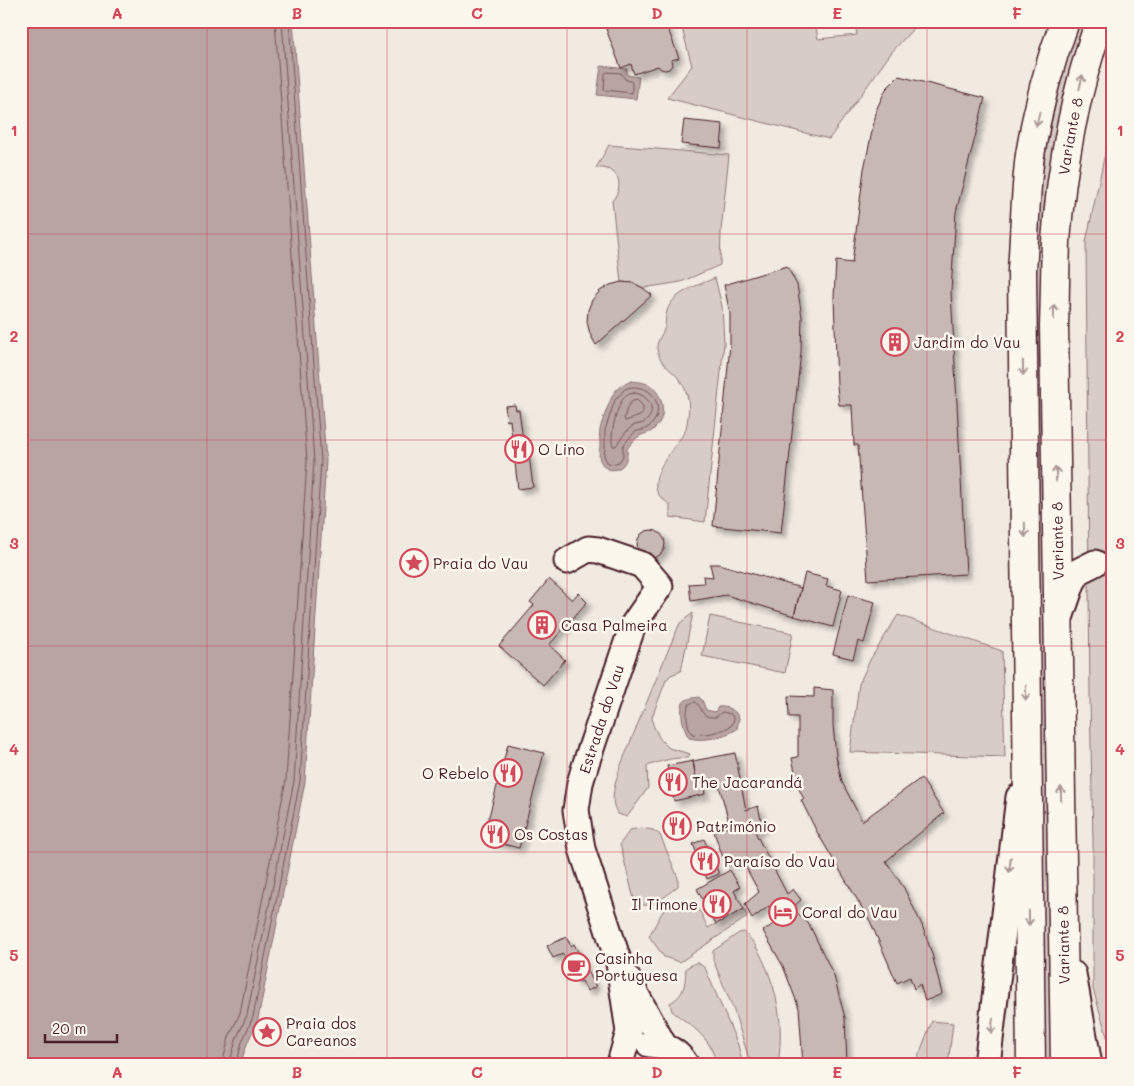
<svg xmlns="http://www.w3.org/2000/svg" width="1134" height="1086" font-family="Mali,sans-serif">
<defs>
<filter id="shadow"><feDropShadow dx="4.5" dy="4.5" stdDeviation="2.5" flood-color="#0004"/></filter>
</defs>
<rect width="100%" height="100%" fill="#f0eae0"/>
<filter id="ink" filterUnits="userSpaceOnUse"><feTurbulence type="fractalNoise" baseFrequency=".02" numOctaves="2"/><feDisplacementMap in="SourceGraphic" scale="10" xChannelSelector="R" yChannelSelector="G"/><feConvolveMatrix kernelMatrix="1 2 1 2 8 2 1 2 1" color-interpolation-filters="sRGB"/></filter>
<g filter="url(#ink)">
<path fill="#d8ccc6" stroke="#917678" d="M 680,21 L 815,21 L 818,39 L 857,35 L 855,21 L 920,21 L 891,53 L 829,139 L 667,98 L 692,66 Z
M 1079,21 L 1088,21 L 1067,94 L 1053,1065 L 1045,1065 L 1033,332 C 1034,295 1032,256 1036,218 C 1044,151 1057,85 1079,21 Z
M 1113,116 L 1113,1057 L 1093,989 L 1093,840 L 1090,698 L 1086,242 Z
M 609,145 L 729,155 L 721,231 L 720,265 L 681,282 L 643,288 L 633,283 L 621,282 L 612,201 C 626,185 618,166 596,168 Z
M 715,278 L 722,306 L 724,343 L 705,522 L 670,517 L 670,505 C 667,502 661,499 659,495 C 646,476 676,447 685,431 C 687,427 687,421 688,417 C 690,404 688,391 680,380 C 673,370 657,363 657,347 C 657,339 664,333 665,326 C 666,321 665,316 667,311 C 673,292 699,285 715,278 Z
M 693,613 L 681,671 L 671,675 L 666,680 L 652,717 L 653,725 L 660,739 L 669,748 L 690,754 L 688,758 C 673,757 661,761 647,766 L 648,788 L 627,817 L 618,814 C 608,801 616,782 620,767 L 672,641 L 680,623 Z
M 898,615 L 1002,651 L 1005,757 L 850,752 L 859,684 L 870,660 Z
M 710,616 L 793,633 L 785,673 L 702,656 Z
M 641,828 L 653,830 L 660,835 L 678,878 L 678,886 C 665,896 652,911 635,903 L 620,844 L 630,830 Z
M 677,901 C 698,901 700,912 708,928 L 744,909 L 747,917 L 680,962 L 664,957 L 649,936 L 663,911 Z
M 744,932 C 755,942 761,955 767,969 C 780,1002 783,1029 778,1065 L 751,1065 L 733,1008 L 713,960 L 713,951 L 739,933 Z
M 697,962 L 705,968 L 738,1045 L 743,1065 L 716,1065 C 713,1038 691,1026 672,1011 L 670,1003 C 685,995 685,984 686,968 Z
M 932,1021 L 953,1023 L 948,1065 L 915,1065 Z"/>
<path fill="#b8a4a2" stroke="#8c6f72" d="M 21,21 L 293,21 L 326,461 L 305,782 L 258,1019 L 247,1044 L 240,1065 L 21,1065 Z
M 601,66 L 627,69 L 627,75 L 639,77 L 636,99 L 597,95 Z
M 632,381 C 639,382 645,382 651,386 C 664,396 667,417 655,428 C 650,434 643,433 638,437 C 634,440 630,445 627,449 C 630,471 606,477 600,460 C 598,455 600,450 600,445 C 600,440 599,435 600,430 C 601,424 604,417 606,411 C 613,395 613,387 632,381 Z
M 699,697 L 702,700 L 706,710 L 715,712 L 718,707 C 727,706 736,710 739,718 L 737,729 C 725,737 703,742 689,738 C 684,732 679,710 683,703 C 686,698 693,698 699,697 Z"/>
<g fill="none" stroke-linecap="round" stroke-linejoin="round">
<path stroke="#76545b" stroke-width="1" d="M 607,72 L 621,73 L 625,79 L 632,82 L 632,93 L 604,90 L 605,74 Z
M 632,387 C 642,387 651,390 655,399 C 661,410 656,424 645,429 C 644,430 638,431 637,431 C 632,434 627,441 623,446 L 623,456 L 619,462 L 611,464 L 607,462 L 604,456 L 605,448 L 605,430 L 615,400 L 625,389 Z
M 634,393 C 648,394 658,410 646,421 C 643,424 639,424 635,425 C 628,428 620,439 616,446 L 613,446 C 609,438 617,406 623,399 C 626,395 629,394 634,393 Z
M 637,400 L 643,406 L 643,413 L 640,416 L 625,421 L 624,418 C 627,410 627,401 637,400 Z
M 696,702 C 704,710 700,718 716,717 L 722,712 L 731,714 L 734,719 L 732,725 C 723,732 703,736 692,734 C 687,727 685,711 689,704 Z
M 222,1065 L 229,1037 L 240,1013 L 286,780 L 307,461 L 275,21
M 229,1065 L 236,1040 L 247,1015 L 294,781 L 314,461 L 282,21
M 236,1065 L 242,1042 L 253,1017 L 300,781 L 321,461 L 289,21"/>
</g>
<path fill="#c8b8b3" stroke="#4a1f2b" filter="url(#shadow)" d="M 626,21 L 665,21 L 679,58 L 671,60 L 672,65 L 669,69 L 665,70 L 661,69 L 658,66 L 634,74 L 631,64 L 621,68 L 606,29 Z
M 899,76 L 985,98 L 956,212 L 951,291 L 966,574 L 868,580 L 858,445 L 854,445 L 852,405 L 839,405 L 837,386 L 834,297 L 836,261 L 852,263 L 864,169 L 877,108 L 886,89 Z
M 684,120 L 723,124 L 721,148 L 681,144 Z
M 787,266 L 797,285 L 802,317 L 801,352 L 781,533 L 713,526 L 730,344 L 730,314 L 724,285 Z
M 621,282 L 633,283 L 643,288 L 652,295 L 596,345 L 590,334 L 587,322 L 588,310 L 592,300 L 600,291 L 610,285 Z
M 515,405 L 516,410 L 519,410 L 525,455 L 529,455 L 533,487 L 518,489 L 510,420 L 507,421 L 505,406 Z
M637 544a14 14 0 1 1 28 0a14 14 0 1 1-28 0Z
M 710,564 L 719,564 L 801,588 L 794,616 L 726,595 L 691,601 L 689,584 L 704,583 L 703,576 L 713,577 Z
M 805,573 L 828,579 L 826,586 L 842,590 L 833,627 L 794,616 Z
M 549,579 L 572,600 L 578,593 L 587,602 L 549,645 L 565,660 L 543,685 L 499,646 L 534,605 L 530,602 Z
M 848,595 L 875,602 L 864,643 L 858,641 L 853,659 L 833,654 Z
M 814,688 L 833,690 L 833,725 L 836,756 L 842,782 L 862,821 L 921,778 L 944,813 L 886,861 L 904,888 L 922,925 L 932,954 L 942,994 L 925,1001 L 920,984 L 914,989 L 910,977 L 897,983 L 870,921 L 817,832 L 801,800 L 804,799 L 799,789 L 792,758 L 798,757 L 798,717 L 789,717 L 788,696 L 814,697 Z
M 508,744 L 544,753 L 519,848 L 483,839 Z
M 735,753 L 746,810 L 758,806 L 763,828 L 755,832 L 787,894 L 793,889 L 801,900 L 792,908 L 809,924 L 834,976 L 845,1018 L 847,1065 L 803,1065 L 799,1008 L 783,966 L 763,931 L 778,921 L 769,906 L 752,919 L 745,904 L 759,892 L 742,860 L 726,866 L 714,832 L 730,826 L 718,781 L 697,785 L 693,761 Z
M 693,761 L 697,785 L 703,784 L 705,794 L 674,801 L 667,766 Z
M 704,839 L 719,874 L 707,879 L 693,844 Z
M 730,870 L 740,887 L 734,891 L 744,909 L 716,924 L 697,889 Z
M 566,937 L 571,946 L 574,944 L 596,987 L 587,991 L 582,981 L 577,983 L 563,954 L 553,958 L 547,946 Z"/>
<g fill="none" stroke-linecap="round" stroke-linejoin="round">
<defs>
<path id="minor" d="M 567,561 L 588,549 L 598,550 L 642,565 L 660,586 L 633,625 L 586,763 L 580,783 L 576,810 L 582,849 L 619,963 L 629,1032 L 621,1060
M 1061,615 L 1072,583 L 1079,571 L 1095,563
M 1073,974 L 1089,1065
M 627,978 L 664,1046
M 649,1044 C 665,1045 678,1051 686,1065
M 987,1065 L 1019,797"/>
<g id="secondary">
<path d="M 1031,1065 L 1022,270 C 1025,232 1025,193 1030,155 C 1037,110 1049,64 1065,21"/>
<path id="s1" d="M 1065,1065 L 1054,326 C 1055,298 1055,269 1056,242 C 1061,167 1075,92 1100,21"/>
</g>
</defs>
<use href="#minor" stroke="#4a1f2b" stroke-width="29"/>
<use href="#secondary" stroke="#4a1f2b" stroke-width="31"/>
<use href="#minor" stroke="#fbf7ec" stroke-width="25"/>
<use href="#secondary" stroke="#fbf7ec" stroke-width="28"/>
</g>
<defs><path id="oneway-shaft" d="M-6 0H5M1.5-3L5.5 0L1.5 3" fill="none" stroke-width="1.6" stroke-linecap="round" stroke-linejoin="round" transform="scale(1.25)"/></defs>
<g stroke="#ab9695">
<use href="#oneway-shaft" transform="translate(1081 82) rotate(-77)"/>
<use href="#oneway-shaft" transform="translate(1038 119) rotate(102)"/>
<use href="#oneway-shaft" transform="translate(1054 312) rotate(-88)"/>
<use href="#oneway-shaft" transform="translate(1023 368) rotate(89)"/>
<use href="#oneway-shaft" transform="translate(1056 474) rotate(-91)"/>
<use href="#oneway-shaft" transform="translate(1025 530) rotate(89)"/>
<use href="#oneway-shaft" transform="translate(1026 693) rotate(89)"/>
<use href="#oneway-shaft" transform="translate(1061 794) rotate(-91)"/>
<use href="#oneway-shaft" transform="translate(1010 865) rotate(97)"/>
<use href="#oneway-shaft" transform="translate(1029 918) rotate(89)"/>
<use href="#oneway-shaft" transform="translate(992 1026) rotate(97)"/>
</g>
</g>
<path fill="none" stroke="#d1495b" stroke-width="1" stroke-opacity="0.55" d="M 207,21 L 207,1065M 387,21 L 387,1065M 567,21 L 567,1065M 747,21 L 747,1065M 927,21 L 927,1065M 21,234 L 1113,234M 21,440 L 1113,440M 21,646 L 1113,646M 21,852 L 1113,852"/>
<defs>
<symbol id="building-ring" viewBox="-11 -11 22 22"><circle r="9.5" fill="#fbf7ec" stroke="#d1495b" stroke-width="1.5"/><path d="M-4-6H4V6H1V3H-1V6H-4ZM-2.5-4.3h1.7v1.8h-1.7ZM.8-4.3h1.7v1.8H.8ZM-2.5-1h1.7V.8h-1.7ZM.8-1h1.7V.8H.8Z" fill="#d1495b"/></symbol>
<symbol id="restaurant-ring" viewBox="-11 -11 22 22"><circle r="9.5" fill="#fbf7ec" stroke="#d1495b" stroke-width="1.5"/><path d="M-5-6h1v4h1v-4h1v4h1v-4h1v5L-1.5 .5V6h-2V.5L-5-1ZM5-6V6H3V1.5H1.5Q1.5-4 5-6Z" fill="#d1495b"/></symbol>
<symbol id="sight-ring" viewBox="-11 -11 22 22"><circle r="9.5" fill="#fbf7ec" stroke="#d1495b" stroke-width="1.5"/><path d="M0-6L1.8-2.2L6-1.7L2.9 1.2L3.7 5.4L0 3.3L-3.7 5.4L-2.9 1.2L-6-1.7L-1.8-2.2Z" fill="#d1495b"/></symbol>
<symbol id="hotel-ring" viewBox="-11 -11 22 22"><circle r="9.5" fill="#fbf7ec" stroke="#d1495b" stroke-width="1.5"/><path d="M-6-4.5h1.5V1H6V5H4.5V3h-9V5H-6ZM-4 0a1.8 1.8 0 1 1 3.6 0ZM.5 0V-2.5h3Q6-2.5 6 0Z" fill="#d1495b"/></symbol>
<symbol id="cafe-ring" viewBox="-11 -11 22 22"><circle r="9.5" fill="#fbf7ec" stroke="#d1495b" stroke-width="1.5"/><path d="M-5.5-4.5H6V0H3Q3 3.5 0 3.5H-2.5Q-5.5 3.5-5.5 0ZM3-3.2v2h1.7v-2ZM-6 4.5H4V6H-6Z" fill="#d1495b"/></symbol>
</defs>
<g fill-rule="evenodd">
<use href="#building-ring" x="879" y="326" width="32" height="32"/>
<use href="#restaurant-ring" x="503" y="433" width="32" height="32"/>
<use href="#sight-ring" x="398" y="547" width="32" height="32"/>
<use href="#building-ring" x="526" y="609" width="32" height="32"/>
<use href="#restaurant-ring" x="492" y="757" width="32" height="32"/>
<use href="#restaurant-ring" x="657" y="766" width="32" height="32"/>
<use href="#restaurant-ring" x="661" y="810" width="32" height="32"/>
<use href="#restaurant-ring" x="479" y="818" width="32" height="32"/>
<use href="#restaurant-ring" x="689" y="845" width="32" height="32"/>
<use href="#restaurant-ring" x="701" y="888" width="32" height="32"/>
<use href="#hotel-ring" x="767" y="896" width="32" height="32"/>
<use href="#cafe-ring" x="560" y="951" width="32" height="32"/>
<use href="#sight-ring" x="251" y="1016" width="32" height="32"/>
</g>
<g text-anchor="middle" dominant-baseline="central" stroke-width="5" stroke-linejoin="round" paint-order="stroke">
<g font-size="15" fill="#4a1f2b" stroke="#fbf7ec">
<text stroke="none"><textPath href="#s1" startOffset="930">Variante 8</textPath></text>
<text transform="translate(1057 541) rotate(-91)">Variante 8</text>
<text transform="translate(601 719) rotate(-72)">Estrada do Vau</text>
<text transform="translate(1063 945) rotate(-91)">Variante 8</text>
</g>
<g font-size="15" fill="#4a1f2b" stroke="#fbf7ec" text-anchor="start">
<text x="914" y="342">Jardim do Vau</text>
<text x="538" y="449">O Lino</text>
<text x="433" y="563">Praia do Vau</text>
<text x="561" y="625">Casa Palmeira</text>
<text x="489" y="773" text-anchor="end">O Rebelo</text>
<text x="692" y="782">The Jacarandá</text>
<text x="696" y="826">Património</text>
<text x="514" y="834">Os Costas</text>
<text x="724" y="861">Paraíso do Vau</text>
<text x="698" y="904" text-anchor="end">Il Timone</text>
<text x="802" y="912">Coral do Vau</text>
<text x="595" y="958">Casinha<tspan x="595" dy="17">Portuguesa</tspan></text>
<text x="286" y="1023">Praia dos<tspan x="286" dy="17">Careanos</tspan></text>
</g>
</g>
<rect width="1134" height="1086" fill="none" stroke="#fbf7ec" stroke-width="55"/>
<path d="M45 1034v8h72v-8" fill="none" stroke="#4a1f2b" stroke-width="2.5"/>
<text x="52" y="1034" font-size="15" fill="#4a1f2b" stroke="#fbf7ec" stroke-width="4" paint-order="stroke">20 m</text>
<rect x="28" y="28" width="1078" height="1030" fill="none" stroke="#d1495b" stroke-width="2"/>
<g font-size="16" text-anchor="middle" font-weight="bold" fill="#d1495b">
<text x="117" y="19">A</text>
<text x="297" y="19">B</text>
<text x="477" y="19">C</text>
<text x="657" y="19">D</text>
<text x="837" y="19">E</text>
<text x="1017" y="19">F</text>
<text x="14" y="136">1</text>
<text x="1120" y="136">1</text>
<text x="14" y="342">2</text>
<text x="1120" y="342">2</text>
<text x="14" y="549">3</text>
<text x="1120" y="549">3</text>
<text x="14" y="755">4</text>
<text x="1120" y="755">4</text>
<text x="14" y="961">5</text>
<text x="1120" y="961">5</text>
<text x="117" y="1078">A</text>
<text x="297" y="1078">B</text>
<text x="477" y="1078">C</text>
<text x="657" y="1078">D</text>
<text x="837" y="1078">E</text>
<text x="1017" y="1078">F</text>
</g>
</svg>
